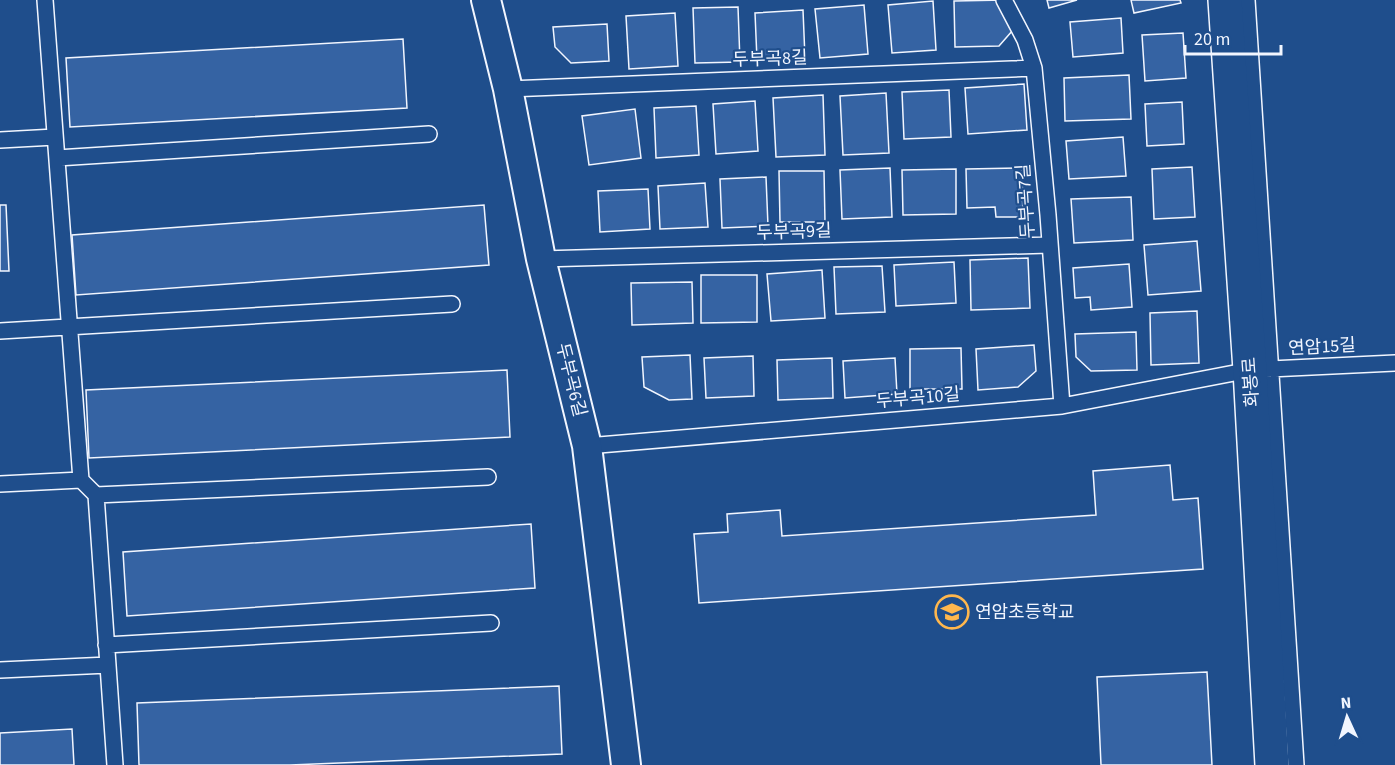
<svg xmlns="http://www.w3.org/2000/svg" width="1395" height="765" font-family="'Source Sans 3','Noto Sans KR',sans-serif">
<rect width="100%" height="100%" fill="#1f4e8c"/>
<path fill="#3563a3" stroke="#f2f6ff" stroke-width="1.5" d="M 1005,0 L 1013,30 L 999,46 L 955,47 L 954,1 Z
M 1047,0 L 1077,0 L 1049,8 Z
M 1131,0 L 1180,0 L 1181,3 L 1134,13 Z
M 933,1 L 936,50 L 892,53 L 888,5 Z
M 864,5 L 868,54 L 820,58 L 815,9 Z
M 738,7 L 740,62 L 695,63 L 693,8 Z
M 803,10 L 805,58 L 757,60 L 755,13 Z
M 675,13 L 678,66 L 629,69 L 626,16 Z
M 1121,18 L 1123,53 L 1073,57 L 1070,22 Z
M 607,24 L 609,61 L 571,63 L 555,47 L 553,27 Z
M 1183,33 L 1186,78 L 1145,81 L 1142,35 Z
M 403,39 L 407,108 L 70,127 L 66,58 Z
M 1129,75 L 1131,119 L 1065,121 L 1064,78 Z
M 1024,84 L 1027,130 L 968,134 L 965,88 Z
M 949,90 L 951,137 L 904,139 L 902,92 Z
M 886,93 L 889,153 L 843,155 L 840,96 Z
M 823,95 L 825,155 L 776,157 L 773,98 Z
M 755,101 L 758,151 L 716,154 L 713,104 Z
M 1182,102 L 1184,144 L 1147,146 L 1145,104 Z
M 696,106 L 699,155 L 656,158 L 654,108 Z
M 635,109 L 641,158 L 589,165 L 582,116 Z
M 1123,137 L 1126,176 L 1069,179 L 1066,141 Z
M 1192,167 L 1195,217 L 1154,219 L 1152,169 Z
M 890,168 L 892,217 L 842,219 L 840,170 Z
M 1022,168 L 1023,217 L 996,217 L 995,207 L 967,208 L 966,169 Z
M 956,169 L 956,214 L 903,215 L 902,170 Z
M 779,171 L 824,171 L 825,222 L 780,222 Z
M 766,177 L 768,226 L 722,228 L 720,179 Z
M 705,183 L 708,227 L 660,229 L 658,186 Z
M 648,189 L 650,229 L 600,232 L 598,191 Z
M 1131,197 L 1133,240 L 1074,243 L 1071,199 Z
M 0,205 L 6,205 L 9,271 L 0,271 Z
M 484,205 L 489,265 L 76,295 L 72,235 Z
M 1197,241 L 1201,291 L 1148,295 L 1144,245 Z
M 1028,258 L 1030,308 L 971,310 L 970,260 Z
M 954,262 L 956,303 L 896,306 L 894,265 Z
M 1129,264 L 1132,307 L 1091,310 L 1090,297 L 1075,298 L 1073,268 Z
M 882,266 L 885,312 L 836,314 L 834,267 Z
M 822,270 L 825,318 L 771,321 L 767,274 Z
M 701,275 L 757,275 L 757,322 L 701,323 Z
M 692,282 L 693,323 L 632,325 L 631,283 Z
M 1197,311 L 1199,363 L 1151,365 L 1150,313 Z
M 1136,332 L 1137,370 L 1091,371 L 1076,357 L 1075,334 Z
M 1034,345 L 1036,371 L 1018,387 L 978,390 L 976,349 Z
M 961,348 L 962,389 L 910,389 L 910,349 Z
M 690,355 L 692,399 L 669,400 L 644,387 L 642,357 Z
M 753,356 L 754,396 L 706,398 L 704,358 Z
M 832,358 L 833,398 L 778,400 L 777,360 Z
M 895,358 L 897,394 L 845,398 L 843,361 Z
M 507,370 L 510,437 L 89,458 L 86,390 Z
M 1170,465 L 1173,500 L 1198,498 L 1203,569 L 699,603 L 694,534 L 728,532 L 727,514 L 780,510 L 782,536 L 1096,515 L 1093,471 Z
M 531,524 L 535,588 L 127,616 L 123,552 Z
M 1207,672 L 1212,765 L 1101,765 L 1097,677 Z
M 559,686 L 562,754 L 290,765 L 139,765 L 137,703 Z
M 72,729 L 74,765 L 0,765 L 0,733 Z"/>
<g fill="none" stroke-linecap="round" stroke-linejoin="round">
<defs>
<path id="service" d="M 45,0 L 81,480 L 96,495 L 115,765
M 1004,0 L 1025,40 L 1034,68 L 1048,215 L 1062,406
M 1247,0 L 1296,765
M 508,89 L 1034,68
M 0,140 L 55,137
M 57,158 L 429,134
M 541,259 L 1049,245
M 0,331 L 452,304
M 587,446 L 1062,406 L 1250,370 L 1395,363
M 0,484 L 81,480
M 96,495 L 488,477
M 106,645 L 491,623
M 0,670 L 108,665"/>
<path id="minor" d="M 486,0 L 508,89 L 541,259 L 587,446 L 626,765"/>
<path id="tertiary" d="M 1225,0 L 1250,370 L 1272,765"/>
</defs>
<use href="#service" stroke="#f2f6ff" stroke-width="18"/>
<use href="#minor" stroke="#f2f6ff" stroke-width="32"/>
<use href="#tertiary" stroke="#f2f6ff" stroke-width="36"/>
<use href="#service" stroke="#1f4e8c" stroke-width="15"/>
<use href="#minor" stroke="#1f4e8c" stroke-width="28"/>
<use href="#tertiary" stroke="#1f4e8c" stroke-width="33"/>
</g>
<defs>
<symbol id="school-ring" viewBox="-11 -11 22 22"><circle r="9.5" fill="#1f4e8c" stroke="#ffb74d" stroke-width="1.5"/><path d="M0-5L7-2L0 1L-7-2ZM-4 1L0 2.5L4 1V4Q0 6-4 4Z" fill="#ffb74d"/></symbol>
</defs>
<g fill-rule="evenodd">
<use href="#school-ring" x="933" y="593" width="38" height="38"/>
</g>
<g text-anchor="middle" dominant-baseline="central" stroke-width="4.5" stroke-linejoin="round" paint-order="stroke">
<g font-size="18" fill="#f2f6ff" stroke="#1f4e8c">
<text transform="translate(770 59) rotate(-2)">두부곡8길</text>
<text transform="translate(1026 201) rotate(-94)">두부곡7길</text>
<text transform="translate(794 232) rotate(-2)">두부곡9길</text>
<text transform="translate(1322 347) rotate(-3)">연암15길</text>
<text transform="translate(571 380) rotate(76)">두부곡6길</text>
<text transform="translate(1251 382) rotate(-94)">화봉로</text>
<text transform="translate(918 398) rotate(-5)">두부곡10길</text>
</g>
<g font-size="18" fill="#f2f6ff" stroke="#1f4e8c" text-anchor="start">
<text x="975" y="612">연암초등학교</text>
</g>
</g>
<g transform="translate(1347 717) rotate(356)" stroke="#1f4e8c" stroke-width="4.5" paint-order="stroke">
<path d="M0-4.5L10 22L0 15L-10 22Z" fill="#f2f6ff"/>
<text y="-9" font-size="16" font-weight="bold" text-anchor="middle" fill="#f2f6ff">N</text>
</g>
<path d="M1185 45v9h96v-9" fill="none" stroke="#f2f6ff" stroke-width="3"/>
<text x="1194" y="45" font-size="18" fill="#f2f6ff" stroke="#1f4e8c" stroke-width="4.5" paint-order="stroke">20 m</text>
</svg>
